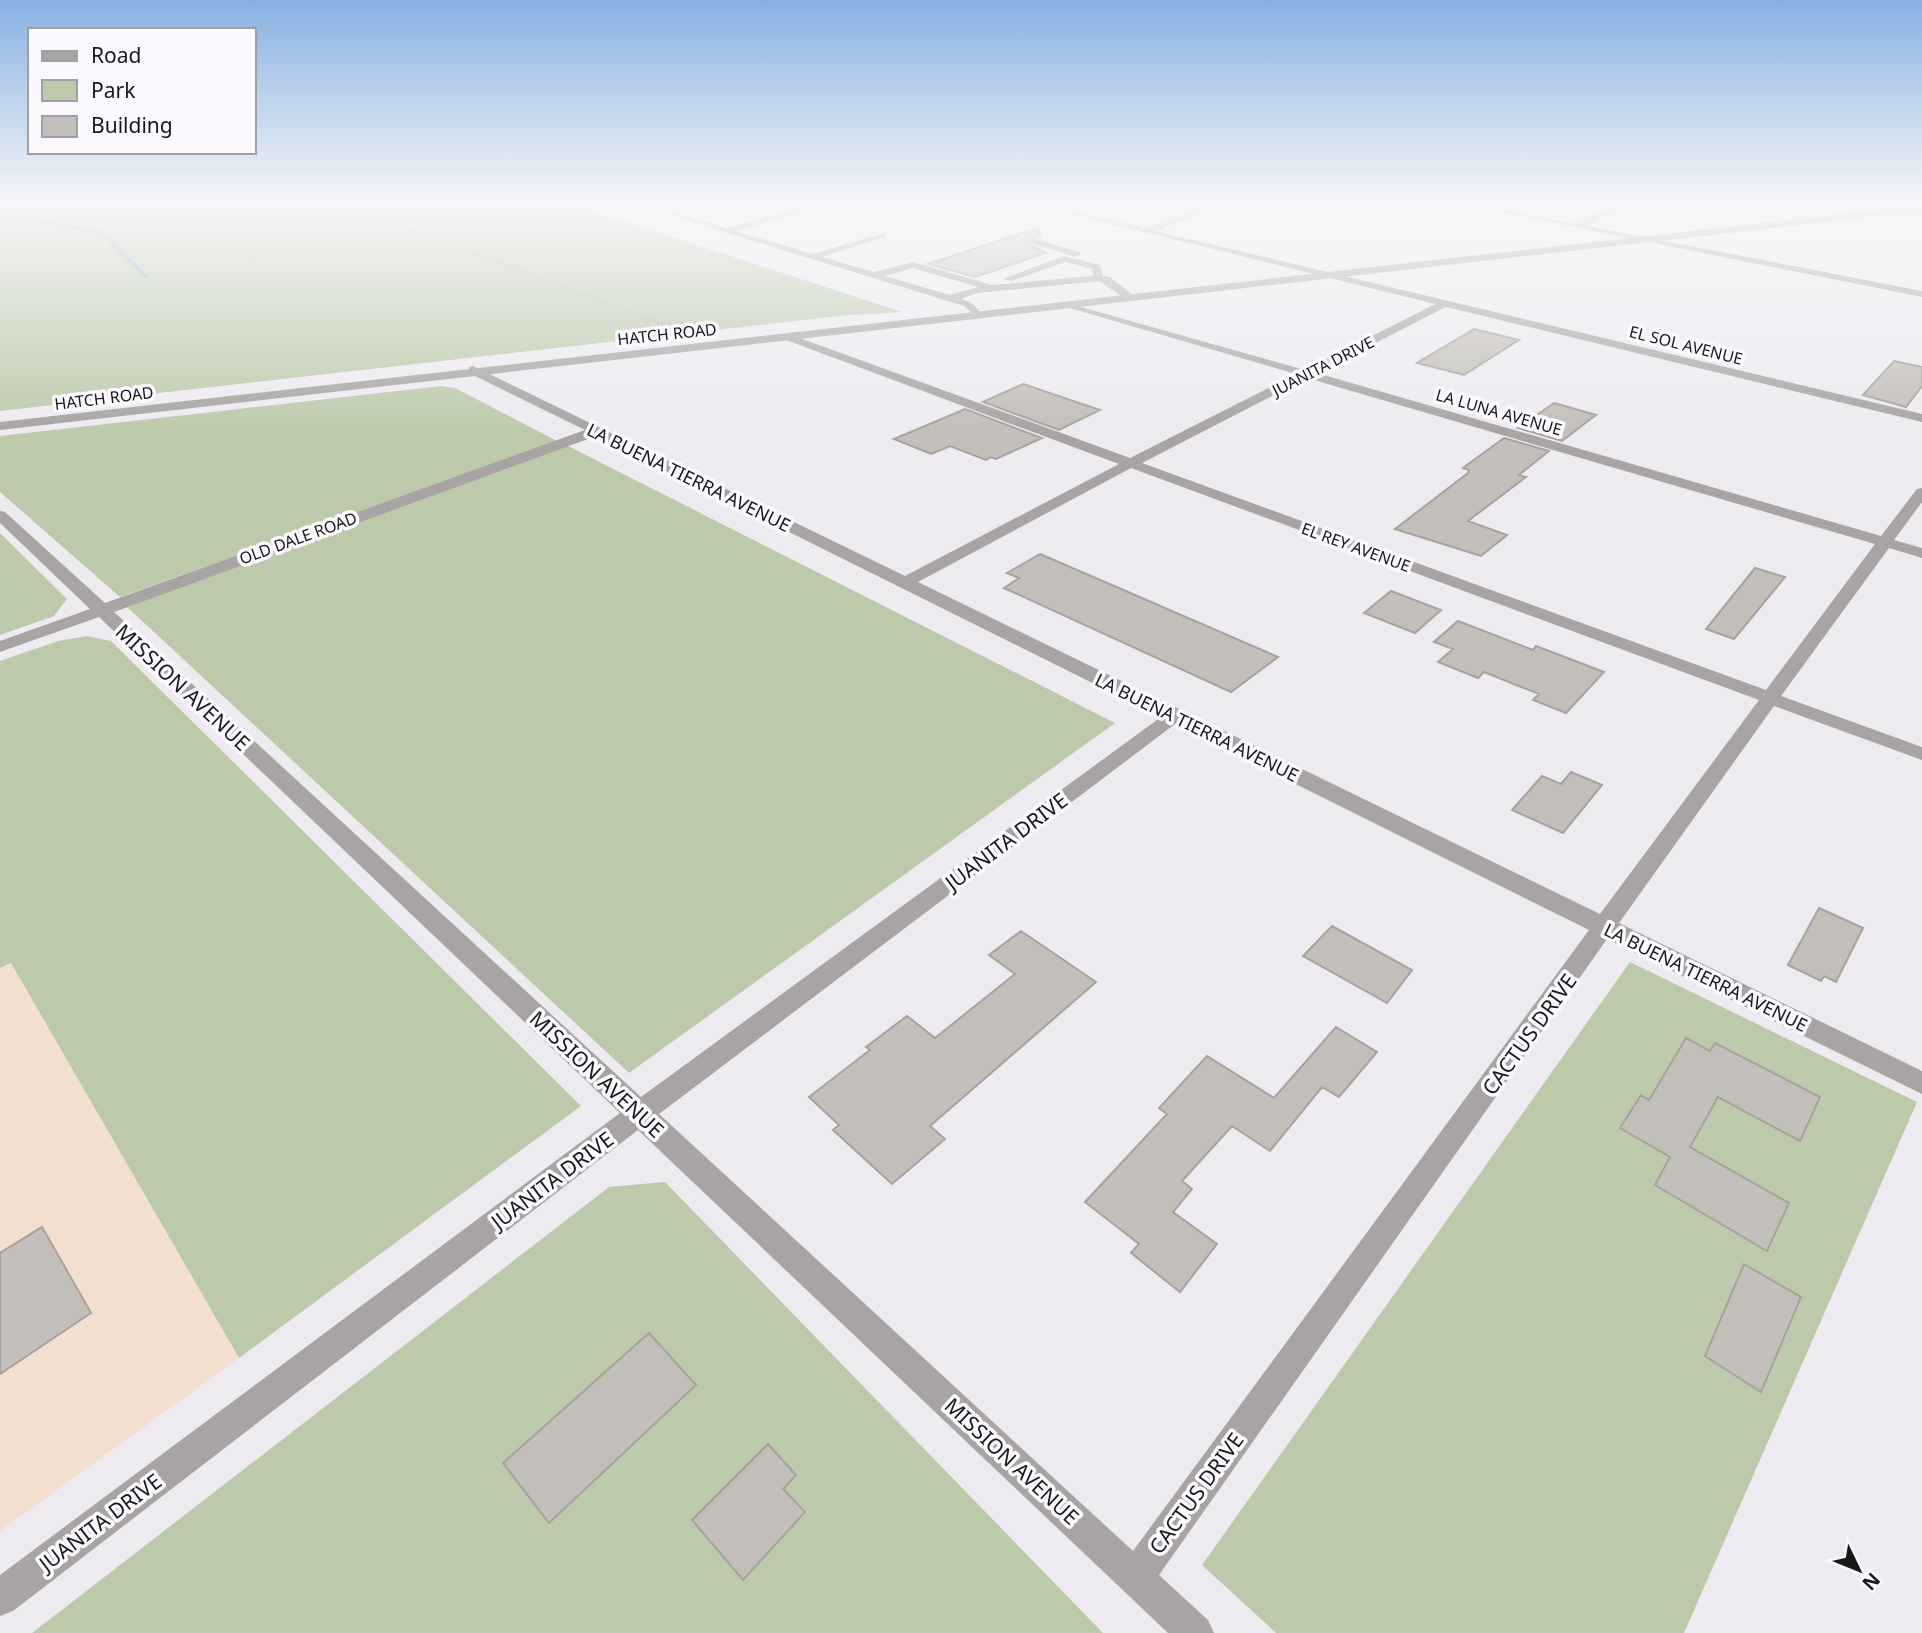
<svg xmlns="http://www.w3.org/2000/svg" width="1922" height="1633" font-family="'Noto Sans',sans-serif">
<rect width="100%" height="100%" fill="#edebf0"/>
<path fill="#f2dfcf" d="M 11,963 L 239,1358 L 0,1531 L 0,968 Z"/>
<path fill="#bccaab" d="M 0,204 L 589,204 L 580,207 L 902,312 L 849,315 L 0,411 Z
M 441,386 L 455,388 L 557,441 L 120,597 L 0,492 L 0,436 Z
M 566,445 L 1115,723 L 629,1073 L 126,606 Z
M 0,533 L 67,599 L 54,616 L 0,635 Z
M 87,636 L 111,641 L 581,1106 L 239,1358 L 11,963 L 0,968 L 0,661 L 58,641 Z
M 1630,962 L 1917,1102 L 1684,1633 L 1276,1633 L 1202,1565 Z
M 665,1182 L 1103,1633 L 32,1633 L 609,1187 Z"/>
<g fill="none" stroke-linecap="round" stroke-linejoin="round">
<path fill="#96acd8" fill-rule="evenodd" d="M 30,204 L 34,204 L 37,219 L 104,232 L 149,277 L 144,278 L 100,234 L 33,221 Z"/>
</g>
<path fill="#c2bfba" stroke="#a6a29e" stroke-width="2" d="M 1038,228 L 1041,238 L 1028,237 L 1026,243 L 1046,253 L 975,277 L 928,264 Z
M 1474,329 L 1519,340 L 1464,375 L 1417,363 Z
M 1894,361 L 1922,367 L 1922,386 L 1906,407 L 1863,395 Z
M 1023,384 L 1100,410 L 1059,430 L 983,402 Z
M 1554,403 L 1596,415 L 1562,441 L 1518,428 Z
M 965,409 L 1042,438 L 996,459 L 991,457 L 986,460 L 950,446 L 931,454 L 894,439 Z
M 1504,438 L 1549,451 L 1519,475 L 1526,477 L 1468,521 L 1507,535 L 1481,556 L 1395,529 L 1468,473 L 1469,470 L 1463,468 Z
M 1040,554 L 1135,595 L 1278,657 L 1231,692 L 1004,588 L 1019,578 L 1007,573 Z
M 1755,568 L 1785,577 L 1734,639 L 1706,629 Z
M 1391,591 L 1441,610 L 1415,633 L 1364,613 Z
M 1458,621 L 1533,650 L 1536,646 L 1604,672 L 1566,713 L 1533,700 L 1539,694 L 1484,672 L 1478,678 L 1438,662 L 1453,649 L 1434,642 Z
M 1571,772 L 1602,785 L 1563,833 L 1512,810 L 1542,776 L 1561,784 Z
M 1819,908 L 1863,928 L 1836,982 L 1824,976 L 1821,981 L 1788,965 Z
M 1332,926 L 1412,970 L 1387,1003 L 1303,956 Z
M 1021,931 L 1096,982 L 930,1126 L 945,1139 L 892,1184 L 833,1130 L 839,1125 L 809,1097 L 870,1050 L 866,1047 L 907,1016 L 935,1038 L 1015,974 L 989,955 Z
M 1336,1027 L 1377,1052 L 1339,1097 L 1322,1087 L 1270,1151 L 1232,1126 L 1182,1181 L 1192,1189 L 1173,1212 L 1217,1244 L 1180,1292 L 1131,1253 L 1139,1244 L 1085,1202 L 1167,1114 L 1159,1108 L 1207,1056 L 1274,1098 Z
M 1686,1038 L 1710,1051 L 1715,1043 L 1820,1097 L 1800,1141 L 1718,1097 L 1690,1147 L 1789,1203 L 1767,1251 L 1655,1185 L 1670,1157 L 1620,1128 L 1641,1095 L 1649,1100 Z
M 42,1227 L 91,1313 L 0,1374 L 0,1253 Z
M 1744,1264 L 1801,1297 L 1761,1392 L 1705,1356 Z
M 649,1333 L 696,1385 L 549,1523 L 503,1463 Z
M 768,1444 L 796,1475 L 783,1489 L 805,1512 L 743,1580 L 692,1520 Z"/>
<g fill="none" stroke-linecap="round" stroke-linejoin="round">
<path stroke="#a1a0a4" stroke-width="2" stroke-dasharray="1 2.5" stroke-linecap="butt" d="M 343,204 L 663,324
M 0,205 L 5,204"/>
<path stroke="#a1a0a4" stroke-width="2.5" stroke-dasharray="1 3.5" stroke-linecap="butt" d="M 658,322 L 669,326"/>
<path fill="#a7a4a3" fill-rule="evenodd" d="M 815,204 L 829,204 L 736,231 L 812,254 L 886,233 L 886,237 L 822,257 L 874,272 L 913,262 L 992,285 L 1093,276 L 1092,269 L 1065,262 L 1012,281 L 1003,279 L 1064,256 L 1100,265 L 1103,276 L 1110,277 L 1135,297 L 1126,299 L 1099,281 L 977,293 L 961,299 C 972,302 976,306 982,315 L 977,318 L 964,306 L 666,214 L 670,211 L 726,228 ZM 913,268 L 978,287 L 950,295 L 885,276 Z
M 1032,238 L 1079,252 L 1081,254 L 1076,257 L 1029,243 L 1029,239 Z"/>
<path fill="#a7a4a3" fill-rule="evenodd" d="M 1030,204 L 1045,204 L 1145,228 L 1211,204 L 1223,204 L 1156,231 L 1922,414 L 1922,422 L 1446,307 L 1317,373 L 1881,536 L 1917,489 L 1922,488 L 1922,502 L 1894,540 L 1922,548 L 1922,558 L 1889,548 L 1781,696 L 1922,747 L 1922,760 L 1774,706 L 1619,923 L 1922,1071 L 1922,1094 L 1607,939 L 1159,1575 L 1208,1620 L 1214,1633 L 1168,1633 L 638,1130 L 13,1611 L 0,1616 L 0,1575 L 620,1113 L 99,617 L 0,652 L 0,641 L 90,609 L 0,523 L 0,511 L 5,512 L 105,603 L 585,430 L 469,373 L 469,367 L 473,366 L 905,576 L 1119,464 L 786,340 L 786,336 L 794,336 L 1130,458 L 1296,374 L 1063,306 L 1063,302 L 1305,370 L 1435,304 ZM 1307,378 L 1875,544 L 1766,690 L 1142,463 ZM 596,436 L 1161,717 L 641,1097 L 114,612 ZM 1131,468 L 1759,700 L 1600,914 L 918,582 ZM 1175,724 L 1589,930 L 1133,1551 L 659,1114 Z
M 1459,204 L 1477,204 L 1577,224 L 1617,204 L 1628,204 L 1588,226 L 1922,291 L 1922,297 Z
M 1868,204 L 1922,209 L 1922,215 L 1872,207 Z"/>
<path fill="#a7a4a3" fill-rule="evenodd" d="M 1922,205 L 1922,211 L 0,430 L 0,422 Z"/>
</g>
<linearGradient id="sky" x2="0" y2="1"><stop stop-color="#87b1e2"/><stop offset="0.47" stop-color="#f7f6f8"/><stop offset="1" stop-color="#f7f6f8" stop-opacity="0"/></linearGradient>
<rect width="1922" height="433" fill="url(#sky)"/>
<g text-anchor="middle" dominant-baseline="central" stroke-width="7" stroke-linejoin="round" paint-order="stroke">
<g font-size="16" fill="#18181a" stroke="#fbf9fe">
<text transform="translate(667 334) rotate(-6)">HATCH ROAD</text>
<text transform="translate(1686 345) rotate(14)">EL SOL AVENUE</text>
<text transform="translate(1323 366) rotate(-27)">JUANITA DRIVE</text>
<text transform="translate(104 398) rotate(-7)">HATCH ROAD</text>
<text transform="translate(1499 412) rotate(16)">LA LUNA AVENUE</text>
<text transform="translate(298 538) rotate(-20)">OLD DALE ROAD</text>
<text transform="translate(1356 547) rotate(20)">EL REY AVENUE</text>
</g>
<g font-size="18" fill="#18181a" stroke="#fbf9fe">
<text transform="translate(689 477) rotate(26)">LA BUENA TIERRA AVENUE</text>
<text transform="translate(1197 727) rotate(26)">LA BUENA TIERRA AVENUE</text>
<text transform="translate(1706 977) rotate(26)">LA BUENA TIERRA AVENUE</text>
</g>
<g font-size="21" fill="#18181a" stroke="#fbf9fe">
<text transform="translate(183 687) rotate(43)">MISSION AVENUE</text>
<text transform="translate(1006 841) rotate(-37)">JUANITA DRIVE</text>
<text transform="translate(1529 1034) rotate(-54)">CACTUS DRIVE</text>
<text transform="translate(597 1074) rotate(43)">MISSION AVENUE</text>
<text transform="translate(552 1180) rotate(-37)">JUANITA DRIVE</text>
<text transform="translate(1012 1461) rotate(43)">MISSION AVENUE</text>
<text transform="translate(1196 1493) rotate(-54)">CACTUS DRIVE</text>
<text transform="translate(100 1522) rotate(-37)">JUANITA DRIVE</text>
</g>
</g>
<rect x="28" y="28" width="228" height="126" fill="#fbf9fe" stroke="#a09fa3" stroke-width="2"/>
<rect x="42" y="51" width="35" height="10" fill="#a7a4a3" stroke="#a09fa3" stroke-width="2"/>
<text x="91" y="63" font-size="21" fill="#18181a">Road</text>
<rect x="42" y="80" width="35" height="21" fill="#bccaab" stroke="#a09fa3" stroke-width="2"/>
<text x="91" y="98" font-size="21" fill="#18181a">Park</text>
<rect x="42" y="116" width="35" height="21" fill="#c2bfba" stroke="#a09fa3" stroke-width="2"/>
<text x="91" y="133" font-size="21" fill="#18181a">Building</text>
<g transform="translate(1859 1570) rotate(133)" stroke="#fbf9fe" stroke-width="5" paint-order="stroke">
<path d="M0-5L12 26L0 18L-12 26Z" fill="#18181a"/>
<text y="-10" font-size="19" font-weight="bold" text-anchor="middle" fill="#18181a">N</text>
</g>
</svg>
